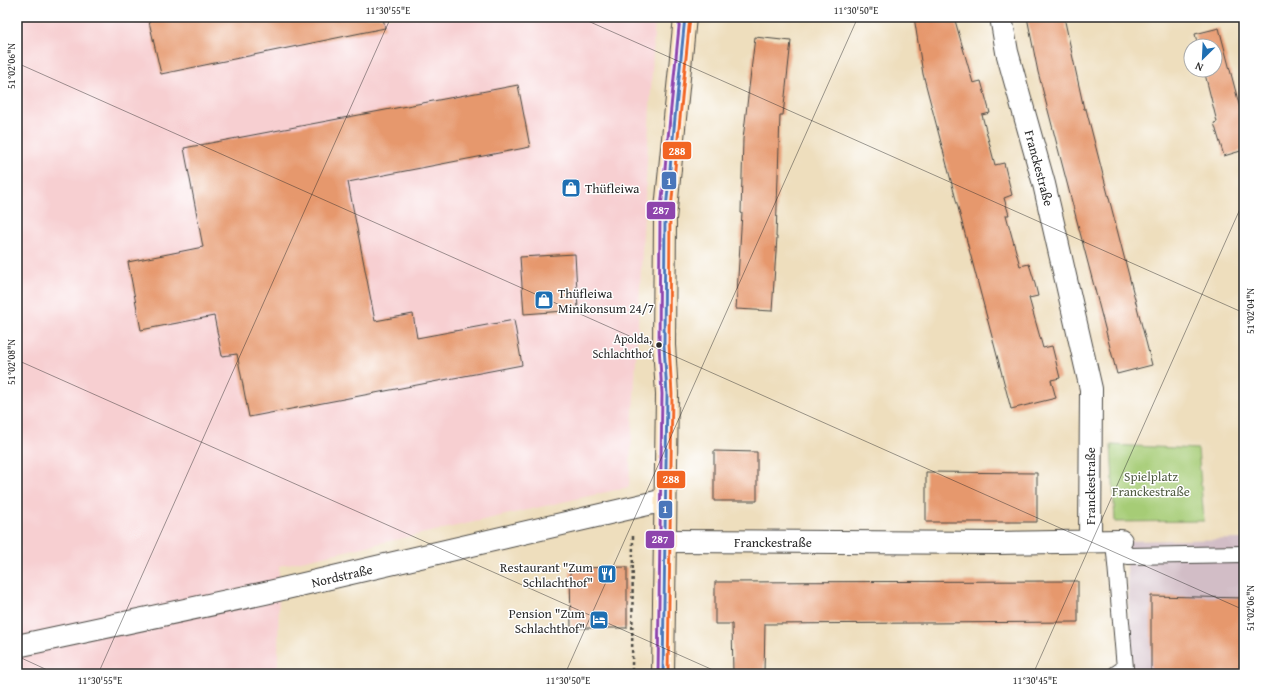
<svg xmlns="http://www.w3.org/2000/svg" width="1261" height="691" font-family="'Gentium Book Plus',serif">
<rect width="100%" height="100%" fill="#fff"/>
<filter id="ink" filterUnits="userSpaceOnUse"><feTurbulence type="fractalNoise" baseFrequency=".025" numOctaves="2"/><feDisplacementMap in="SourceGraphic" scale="8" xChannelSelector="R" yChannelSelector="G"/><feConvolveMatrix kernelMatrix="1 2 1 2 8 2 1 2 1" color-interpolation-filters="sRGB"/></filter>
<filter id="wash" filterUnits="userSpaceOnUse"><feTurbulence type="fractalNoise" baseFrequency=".012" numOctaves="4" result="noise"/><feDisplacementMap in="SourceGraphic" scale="16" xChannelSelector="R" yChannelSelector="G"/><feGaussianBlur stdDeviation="0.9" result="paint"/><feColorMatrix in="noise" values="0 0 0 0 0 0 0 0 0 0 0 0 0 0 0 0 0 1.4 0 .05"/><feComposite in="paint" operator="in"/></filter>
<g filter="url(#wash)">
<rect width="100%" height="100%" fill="#eedebd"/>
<path fill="#f7cfd1" d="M 17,17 L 655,17 L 629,487 L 279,566 L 278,674 L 17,674 Z"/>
<path fill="#d2bdc6" d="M 1244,539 L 1244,674 L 1132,674 L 1126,541 Z"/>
<path fill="#a6cc76" stroke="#687c50" d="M 1111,445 L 1198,449 L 1204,521 L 1115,522 Z"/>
<g id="blocks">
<path fill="#e6986d" d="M 148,17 L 383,17 L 385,28 L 161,74 Z
M 914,17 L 954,17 L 973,83 L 981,81 L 990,113 L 982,115 L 988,138 L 995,165 L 1004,163 L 1012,195 L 1004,198 L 1009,215 L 1006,215 L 1020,266 L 1029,264 L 1034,280 L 1038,296 L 1029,298 L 1043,348 L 1052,346 L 1060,378 L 1051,380 L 1056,398 L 1011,409 L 923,74 Z
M 1027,17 L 1064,17 L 1084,109 L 1086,109 L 1152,365 L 1117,374 L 1038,72 Z
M 1219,28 L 1244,123 L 1244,150 L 1224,156 L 1214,123 L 1217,122 L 1204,70 L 1215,70 L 1215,46 L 1198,46 L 1195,34 Z
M 755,37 L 791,41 L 783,115 L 780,115 L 776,237 L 777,237 L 772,311 L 736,309 L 742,213 L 741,213 L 743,139 Z
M 518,85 L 530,147 L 348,182 L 375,321 L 413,314 L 417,338 L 514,320 L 522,365 L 249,417 L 237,354 L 222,356 L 214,316 L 141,330 L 128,262 L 203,247 L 184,148 Z
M 575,254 L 578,310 L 524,314 L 520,257 Z
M 714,451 L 757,452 L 757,501 L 714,501 Z
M 926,472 L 1037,473 L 1037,522 L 926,522 Z
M 627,567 L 627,628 L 571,628 L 570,568 Z
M 1078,581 L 1078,622 L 765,624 L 764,674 L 733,674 L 732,624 L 715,624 L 715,582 Z
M 1151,596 L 1244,598 L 1244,674 L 1151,674 Z"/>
</g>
</g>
<g filter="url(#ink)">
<use href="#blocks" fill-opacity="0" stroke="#484641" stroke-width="1"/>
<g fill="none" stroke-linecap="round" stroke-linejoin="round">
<defs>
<path id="lane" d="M 1114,541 L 1125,668 L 1116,674
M 1114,541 L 1128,556 L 1244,554"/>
<path id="street" d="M 1001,17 L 1007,52 L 1044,184 L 1091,389 L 1090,541
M 665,541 L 998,543 L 1121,541
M 17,646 L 265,593 L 665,500"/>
<path id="secondary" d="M 663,674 L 667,394 L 664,345 L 665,219 L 685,17"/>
</defs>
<use href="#lane" stroke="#484641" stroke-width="18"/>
<use href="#street" stroke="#484641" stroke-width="24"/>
<use href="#secondary" stroke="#484641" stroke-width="24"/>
<path stroke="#484641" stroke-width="2.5" stroke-dasharray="3 3" stroke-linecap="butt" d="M 632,671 L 633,534"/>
<use href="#lane" stroke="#fff" stroke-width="16"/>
<use href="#street" stroke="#fff" stroke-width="22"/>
<use href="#secondary" stroke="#fbe6c4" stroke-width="22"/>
<defs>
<path id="bus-1" d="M 663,674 L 667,394 L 664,345 L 665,219 L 685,17"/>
<path id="bus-2" d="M 668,674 L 672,394 L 669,345 L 670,219 L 690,17"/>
<path id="bus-3" d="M 658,674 L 662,394 L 659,345 L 660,219 L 680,17"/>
</defs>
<use href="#bus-1" stroke="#fff" stroke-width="6"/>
<use href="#bus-2" stroke="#fff" stroke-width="6"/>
<use href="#bus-3" stroke="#fff" stroke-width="6"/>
<use href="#bus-1" stroke="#4a76ba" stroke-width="3"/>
<use href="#bus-2" stroke="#f26522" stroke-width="3"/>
<use href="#bus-3" stroke="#8e44ad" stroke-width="3"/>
</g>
</g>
<path fill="none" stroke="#2b2b2b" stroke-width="1" stroke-opacity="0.45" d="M 579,17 L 1244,313M 17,63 L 1244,610M 17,360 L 722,674M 17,656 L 56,674M 98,674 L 391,17M 565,674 L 858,17M 1033,674 L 1244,200"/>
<defs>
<symbol id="shop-square" viewBox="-11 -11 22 22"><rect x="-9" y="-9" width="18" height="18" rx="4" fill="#1f6fb2" stroke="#fff"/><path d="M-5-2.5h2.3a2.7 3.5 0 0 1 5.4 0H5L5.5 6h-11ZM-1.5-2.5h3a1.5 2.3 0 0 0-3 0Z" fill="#fff"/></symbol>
<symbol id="restaurant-square" viewBox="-11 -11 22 22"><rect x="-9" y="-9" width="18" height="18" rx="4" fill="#1f6fb2" stroke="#fff"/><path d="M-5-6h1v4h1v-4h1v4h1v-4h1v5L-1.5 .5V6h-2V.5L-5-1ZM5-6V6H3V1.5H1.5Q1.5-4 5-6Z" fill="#fff"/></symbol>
<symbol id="hotel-square" viewBox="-11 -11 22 22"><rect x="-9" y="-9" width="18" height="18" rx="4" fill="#1f6fb2" stroke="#fff"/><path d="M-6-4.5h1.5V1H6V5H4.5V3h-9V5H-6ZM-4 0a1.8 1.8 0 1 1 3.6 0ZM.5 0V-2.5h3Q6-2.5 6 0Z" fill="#fff"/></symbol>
</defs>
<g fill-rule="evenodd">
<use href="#shop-square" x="560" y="177" width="22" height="22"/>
<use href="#shop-square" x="533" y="289" width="22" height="22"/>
<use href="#restaurant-square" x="596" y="563" width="22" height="22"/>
<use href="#hotel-square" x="588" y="609" width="22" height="22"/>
</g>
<circle fill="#2b2b2b" stroke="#fff" stroke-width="1.5" cx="659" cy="345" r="3.5"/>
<g text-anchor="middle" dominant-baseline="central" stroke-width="3" stroke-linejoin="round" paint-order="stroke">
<g font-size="12" fill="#2b2b2b" stroke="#fff" text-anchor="end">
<text x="652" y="338">Apolda,<tspan x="652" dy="15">Schlachthof</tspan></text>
</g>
<g font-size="13" fill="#2b2b2b" stroke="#fff">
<text transform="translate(1039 168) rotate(75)">Franckestraße</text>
<text transform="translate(1090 486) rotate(-90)">Franckestraße</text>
<text x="773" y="542">Franckestraße</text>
<text transform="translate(342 576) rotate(-13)">Nordstraße</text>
</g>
<g font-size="13" fill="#2b2b2b" stroke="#fff" text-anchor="start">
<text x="585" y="188">Thüfleiwa</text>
<text x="558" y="293">Thüfleiwa<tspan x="558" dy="15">Minikonsum 24/7</tspan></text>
<text x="593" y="567" text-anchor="end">Restaurant "Zum<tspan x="593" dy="15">Schlachthof"</tspan></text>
<text x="585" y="613" text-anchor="end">Pension "Zum<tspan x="585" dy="15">Schlachthof"</tspan></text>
</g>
<g font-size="13" fill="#505b42" stroke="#fff">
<text x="1151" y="476">Spielplatz<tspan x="1151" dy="15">Franckestraße</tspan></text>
</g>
</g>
<g stroke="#fff" stroke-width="1.5">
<rect x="662" y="141" width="30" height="19" rx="4" fill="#f26522"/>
<rect x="661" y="171" width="16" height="19" rx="4" fill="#4a76ba"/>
<rect x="646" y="201" width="30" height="19" rx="4" fill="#8e44ad"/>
<rect x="656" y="470" width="30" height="19" rx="4" fill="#f26522"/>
<rect x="658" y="500" width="15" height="19" rx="4" fill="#4a76ba"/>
<rect x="645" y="530" width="30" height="19" rx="4" fill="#8e44ad"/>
</g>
<g font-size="11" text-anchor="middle" font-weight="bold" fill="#fff">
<text x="677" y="155">288</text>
<text x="669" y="185">1</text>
<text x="661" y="214">287</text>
<text x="671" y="483">288</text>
<text x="665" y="513">1</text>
<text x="660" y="543">287</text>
</g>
<rect width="1261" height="691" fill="none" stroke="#fff" stroke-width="44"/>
<g transform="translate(1203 58) rotate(204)"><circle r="19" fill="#ffffff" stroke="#aaaaaa"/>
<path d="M0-3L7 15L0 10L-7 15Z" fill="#1f6fb2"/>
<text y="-6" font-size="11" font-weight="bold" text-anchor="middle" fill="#2b2b2b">N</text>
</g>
<rect x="22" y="22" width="1217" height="647" fill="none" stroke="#2b2b2b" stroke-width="1.5"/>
<g font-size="10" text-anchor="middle" fill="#2b2b2b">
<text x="388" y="14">11°30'55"E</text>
<text x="856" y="14">11°30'50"E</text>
<text transform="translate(11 66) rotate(-90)" y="4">51°02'06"N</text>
<text transform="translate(1250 311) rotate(-90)" y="4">51°02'04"N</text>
<text transform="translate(11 362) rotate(-90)" y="4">51°02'08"N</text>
<text transform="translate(1250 608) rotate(-90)" y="4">51°02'06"N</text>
<text x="100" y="684">11°30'55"E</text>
<text x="568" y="684">11°30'50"E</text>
<text x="1035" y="684">11°30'45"E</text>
</g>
</svg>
